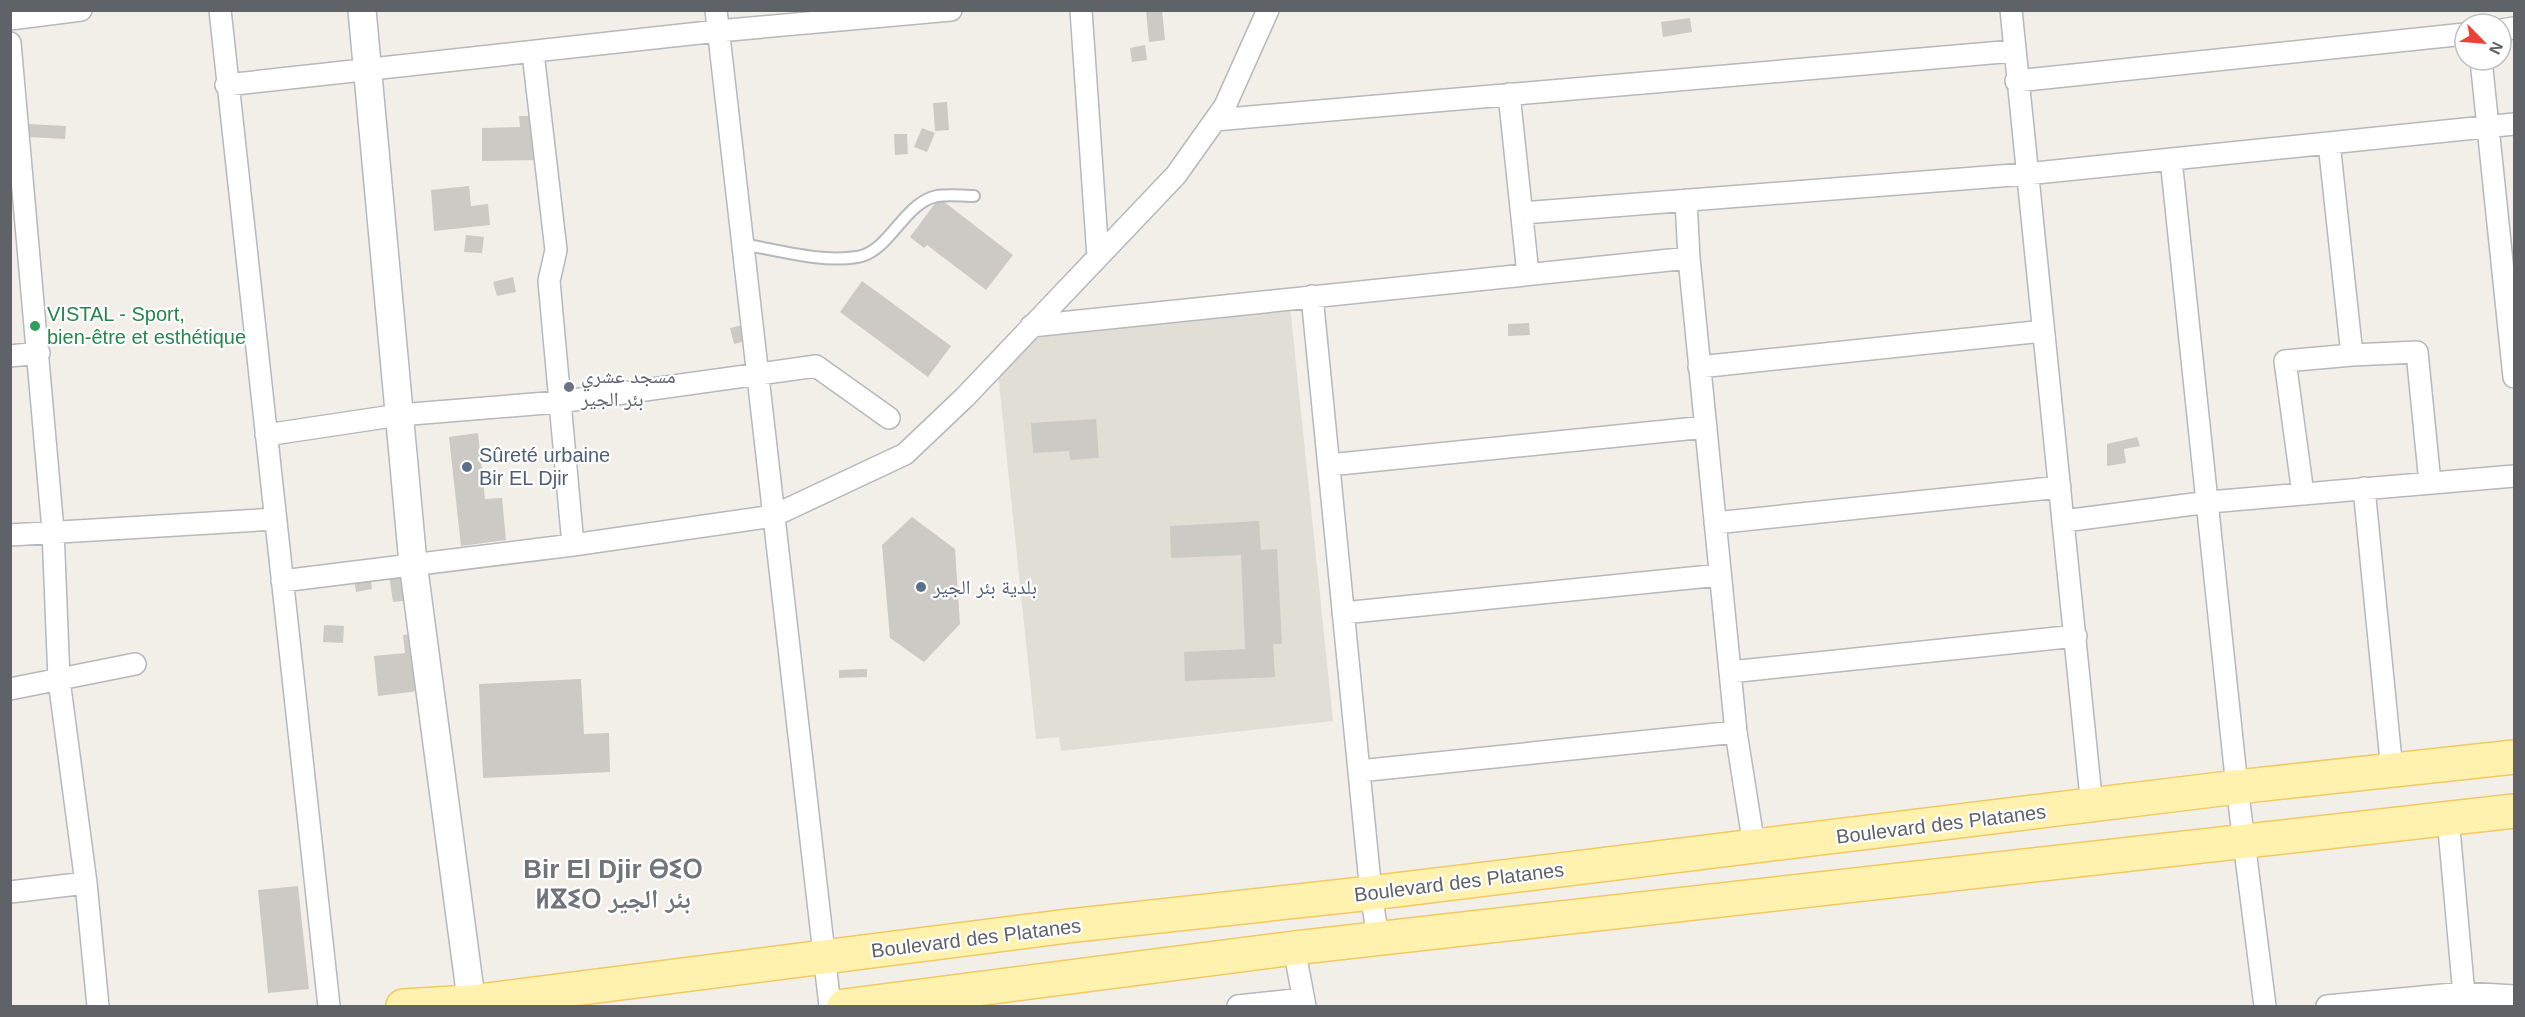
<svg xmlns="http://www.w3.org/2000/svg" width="2525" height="1017" font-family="Helvetica,'Noto Naskh Arabic','Noto Sans Tifinagh',sans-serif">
<rect width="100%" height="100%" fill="#f1efe8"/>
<path fill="#e1ded6" d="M 1290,306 L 1333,721 L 1061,751 L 1059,737 L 1036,739 L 998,373 L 1035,333 Z"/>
<path fill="#cccac5" d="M 1146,10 L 1162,10 L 1165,40 L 1149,42 Z
M 1690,18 L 1692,32 L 1663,37 L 1661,22 Z
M 1145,45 L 1147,60 L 1132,62 L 1130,48 Z
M 947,102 L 949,130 L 935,131 L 933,103 Z
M 519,116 L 540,116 L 542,160 L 482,161 L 482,128 L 520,127 Z
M 28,124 L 66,126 L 65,139 L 28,137 Z
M 922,128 L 935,133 L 927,152 L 914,147 Z
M 894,134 L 907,134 L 908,154 L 895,155 Z
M 469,186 L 471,206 L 488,204 L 490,225 L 434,231 L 431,190 Z
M 939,198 L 1013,255 L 986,290 L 927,245 L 924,248 L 910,237 Z
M 466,235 L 484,237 L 482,253 L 464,252 Z
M 513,277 L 516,292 L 497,296 L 493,282 Z
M 862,281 L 951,346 L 928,377 L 840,312 Z
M 760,321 L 764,336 L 734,344 L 730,328 Z
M 1529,323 L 1530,335 L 1508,336 L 1508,324 Z
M 1096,419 L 1099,458 L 1070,460 L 1069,451 L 1033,453 L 1031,423 Z
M 478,433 L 485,499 L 502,498 L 506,540 L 461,546 L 449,437 Z
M 2137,437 L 2140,446 L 2124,449 L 2126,463 L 2107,466 L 2107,444 Z
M 912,517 L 955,549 L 960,624 L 924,662 L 890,638 L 882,545 Z
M 1259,521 L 1261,550 L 1277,549 L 1282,644 L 1273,644 L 1275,677 L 1185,681 L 1184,652 L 1245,649 L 1241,555 L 1171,558 L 1170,526 Z
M 410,572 L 413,600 L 393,602 L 389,575 Z
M 370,576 L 372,589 L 356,592 L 354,579 Z
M 324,625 L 344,626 L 343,643 L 323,642 Z
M 421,633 L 427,690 L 378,696 L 374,656 L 405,653 L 403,635 Z
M 867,669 L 867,677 L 839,678 L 839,670 Z
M 581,679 L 584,734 L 609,733 L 610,772 L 483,778 L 479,684 Z
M 298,886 L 309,989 L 268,993 L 258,890 Z"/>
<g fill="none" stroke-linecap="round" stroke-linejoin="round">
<defs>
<path id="service" d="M 742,244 C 778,250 821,263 857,257 C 890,252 903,203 937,196 C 949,194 963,196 974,196"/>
<path id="minor" d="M 220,10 L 329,1006
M 716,10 L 830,1006
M 1081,10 L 1098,257
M 2011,10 L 2092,807
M 10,19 L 81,10
M 2501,30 L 2514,28
M 10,43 L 53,530 L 59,680 L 86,883 L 98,1006
M 533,53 L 556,250 L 549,281 L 573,545
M 2481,60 L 2514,377
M 2016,81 L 2465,34
M 226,85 L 718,31 L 951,10
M 1509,94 L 1528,274
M 1215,120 L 2014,51
M 2171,159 L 2237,787 L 2265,1006
M 1686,200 L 1689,258 L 1736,732 L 1754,846
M 1522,213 L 2026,174 L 2514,124
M 1312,296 L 1371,893 L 1378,938
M 1031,326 L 1689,258
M 2352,355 L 2417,352 L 2430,483
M 10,356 L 39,353
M 1699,367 L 2043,331
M 266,435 L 399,415 L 559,402 L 816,366 L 889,418
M 1329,465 L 1706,427
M 2364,488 L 2392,771
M 2303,494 L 2285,361 L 2352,355 L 2329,143
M 2064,521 L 2209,502 L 2514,476
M 1715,523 L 2060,487
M 10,535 L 275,519
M 282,581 L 573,545 L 773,516 L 905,454 L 965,397 L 1176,175 L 1225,106 L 1268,10
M 1343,613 L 1720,575
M 1730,672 L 2076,636
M 10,689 L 135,664
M 1359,771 L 1736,732
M 2448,818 L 2465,1006
M 10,892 L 86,883
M 1294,948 L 1305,1006
M 1238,1006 L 1303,999
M 2327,1006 L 2464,993 L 2514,996"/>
<path id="tertiary" d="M 362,10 L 413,563 L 472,1006"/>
<path id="primary" d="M 403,1006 L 471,1002 L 1068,926 L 1371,893 L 2237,787 L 2514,757
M 844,1006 L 1294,948 L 2514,811"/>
</defs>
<use href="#service" stroke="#b5b8bc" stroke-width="14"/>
<use href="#minor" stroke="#b5b8bc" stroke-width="24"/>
<use href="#tertiary" stroke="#b5b8bc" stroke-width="30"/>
<use href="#primary" stroke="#f2c960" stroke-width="36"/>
<use href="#service" stroke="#fff" stroke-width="10"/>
<use href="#minor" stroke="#fff" stroke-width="21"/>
<use href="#tertiary" stroke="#fff" stroke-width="27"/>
<use href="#primary" stroke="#fff2af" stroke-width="33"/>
</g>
<circle fill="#2e9e5b" stroke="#fff" stroke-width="2" cx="35" cy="326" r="6"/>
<circle fill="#6b7280" stroke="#fff" stroke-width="2" cx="569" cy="387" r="6"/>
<g fill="#5c6f8a" stroke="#fff" stroke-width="2">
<circle cx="467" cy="467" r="6"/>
<circle cx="921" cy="587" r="6"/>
</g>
<g text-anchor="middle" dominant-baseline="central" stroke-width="4.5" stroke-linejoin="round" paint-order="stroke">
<g font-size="20" fill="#27864d" stroke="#fff" text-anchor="start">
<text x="47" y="314">VISTAL - Sport,<tspan x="47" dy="23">bien-être et esthétique</tspan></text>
</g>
<g font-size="20" fill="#5b616d" stroke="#fff" text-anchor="start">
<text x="581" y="376">مسجد عشري<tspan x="581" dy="23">بئر الجير</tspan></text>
</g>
<g font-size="20" fill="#4e5e75" stroke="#fff" text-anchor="start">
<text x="479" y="455">Sûreté urbaine<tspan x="479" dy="23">Bir EL Djir</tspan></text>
<text x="933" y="587">بلدية بئر الجير</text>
</g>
<g font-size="20" fill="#5f6368" stroke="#fff">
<text transform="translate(1941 824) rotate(-7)">Boulevard des Platanes</text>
<text transform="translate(1459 882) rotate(-7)">Boulevard des Platanes</text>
<text transform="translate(976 938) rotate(-7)">Boulevard des Platanes</text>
</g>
<g font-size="26" font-weight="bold" fill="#70757a" stroke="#fff">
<text x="613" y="869">Bir El Djir ⴱⵉⵔ<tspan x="613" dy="30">ⵍⴵⵉⵔ بئر الجير</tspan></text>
</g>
</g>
<rect width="2525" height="1017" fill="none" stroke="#5f6368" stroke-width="24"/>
<g transform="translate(2483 42) rotate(115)"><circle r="28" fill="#ffffff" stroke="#bfc1c3" stroke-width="1.5"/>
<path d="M0-4.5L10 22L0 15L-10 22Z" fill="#ea4335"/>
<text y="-9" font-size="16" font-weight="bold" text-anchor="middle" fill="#5f6368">N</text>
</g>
</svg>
